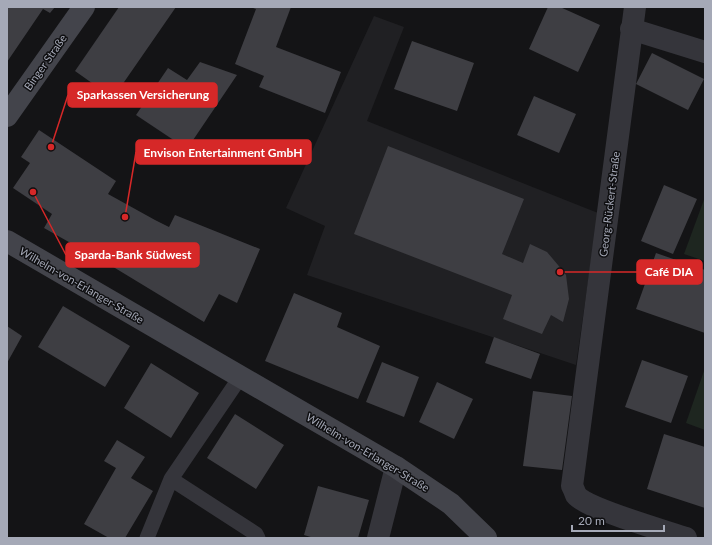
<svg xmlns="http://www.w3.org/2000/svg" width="712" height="545" font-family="Lato,sans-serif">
<rect width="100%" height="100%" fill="#141416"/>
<path fill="#202023" d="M 374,16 L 404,27 L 367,121 L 598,213 L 576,365 L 307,275 L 325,226 L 286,208 Z"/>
<path fill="#1e2620" d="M 705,197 L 705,261 L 684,254 Z
M 705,368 L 705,430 L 686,423 Z"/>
<path fill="#3e3e43" d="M 7,7 L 55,7 L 50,13 L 43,9 L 7,62 Z
M 119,7 L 176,7 L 113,98 L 75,71 Z
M 250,7 L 291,7 L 276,47 L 341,72 L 325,113 L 259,87 L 264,76 L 235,64 L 256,9 Z
M 548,7 L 560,7 L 600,25 L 578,72 L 529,49 Z
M 412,41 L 474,63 L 457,111 L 394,89 Z
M 652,53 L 704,79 L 688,110 L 636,84 Z
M 200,62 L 237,75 L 187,149 L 136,115 L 168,68 L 187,80 Z
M 534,96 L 576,114 L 559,153 L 517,135 Z
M 39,130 L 116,181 L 108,194 L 155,220 L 169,227 L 175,215 L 260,249 L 237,303 L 219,294 L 204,322 L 115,268 L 44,228 L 52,214 L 13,188 L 30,163 L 21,157 Z
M 388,146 L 524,199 L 502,254 L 523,263 L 530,244 L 547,252 L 558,265 L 566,275 L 569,299 L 563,322 L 551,315 L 542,334 L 503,319 L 512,295 L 354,234 Z
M 664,185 L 697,199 L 673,254 L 641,241 Z
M 656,253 L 705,270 L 705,333 L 636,309 Z
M 294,293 L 342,313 L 337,327 L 380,346 L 358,399 L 265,361 Z
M 63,306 L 130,346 L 105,387 L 38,347 Z
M 7,326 L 22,336 L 7,363 Z
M 494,337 L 540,354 L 531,379 L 485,363 Z
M 642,360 L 688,376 L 671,423 L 625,407 Z
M 382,362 L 419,377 L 404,417 L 366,402 Z
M 151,363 L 199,393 L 171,438 L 124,408 Z
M 437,382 L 473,399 L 454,439 L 419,422 Z
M 533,391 L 572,396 L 562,470 L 523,466 Z
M 235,414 L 284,445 L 256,489 L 207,458 Z
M 664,434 L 705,447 L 705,508 L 647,489 Z
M 117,440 L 145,457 L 131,478 L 153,491 L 125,538 L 109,538 L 84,524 L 116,468 L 104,461 Z
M 318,486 L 369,500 L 358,538 L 314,538 L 304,535 Z"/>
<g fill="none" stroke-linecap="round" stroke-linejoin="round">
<path stroke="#35353b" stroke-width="15" d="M 241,376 L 171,479 L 256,534 L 258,538
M 147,538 L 171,479"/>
<path stroke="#35353b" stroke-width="22" d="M 635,7 L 572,486 C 574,489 575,493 576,495 C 587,509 666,531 686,538
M 631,29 L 705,52
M 378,538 L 396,467"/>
<path stroke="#43444b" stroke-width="22" d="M 7,116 L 84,7
M 7,241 L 396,467 L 451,504 L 486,538"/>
</g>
<g text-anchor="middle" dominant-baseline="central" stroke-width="3" stroke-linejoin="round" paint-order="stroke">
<g font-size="11" fill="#a5a9b7" stroke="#0f0f11">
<text transform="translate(45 62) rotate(-55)">Binger Straße</text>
<text transform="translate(609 204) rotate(-83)">Georg-Rückert-Straße</text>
<text transform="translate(82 285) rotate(30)">Wilhelm-von-Erlanger-Straße</text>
<text transform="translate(368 452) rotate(31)">Wilhelm-von-Erlanger-Straße</text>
</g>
</g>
<path fill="none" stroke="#d62828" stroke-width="1.5" d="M51 147L68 95M125 217L136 152M33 192L66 255M560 272L637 272"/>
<g fill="#d62828" stroke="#0f0f11" stroke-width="1.5">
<circle cx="51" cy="147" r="4"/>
<circle cx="125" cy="217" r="4"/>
<circle cx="33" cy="192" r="4"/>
<circle cx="560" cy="272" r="4"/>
</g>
<g fill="#d62828" stroke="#d62828" stroke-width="1.5">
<rect x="68" y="83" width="149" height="24" rx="4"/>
<rect x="136" y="140" width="175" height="24" rx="4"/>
<rect x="66" y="243" width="133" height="24" rx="4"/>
<rect x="637" y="260" width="65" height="24" rx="4"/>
</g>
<g font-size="12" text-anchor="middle" font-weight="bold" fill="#fff">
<text x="143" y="99">Sparkassen Versicherung</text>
<text x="223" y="157">Envison Entertainment GmbH</text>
<text x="133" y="259">Sparda-Bank Südwest</text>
<text x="669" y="276">Café DIA</text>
</g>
<rect width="712" height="545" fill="none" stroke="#a5a9b7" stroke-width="16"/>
<path d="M572 525v6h92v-6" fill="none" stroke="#a5a9b7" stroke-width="2"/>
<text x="578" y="525" font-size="12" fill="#a5a9b7" stroke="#0f0f11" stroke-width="3" paint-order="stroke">20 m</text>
</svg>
